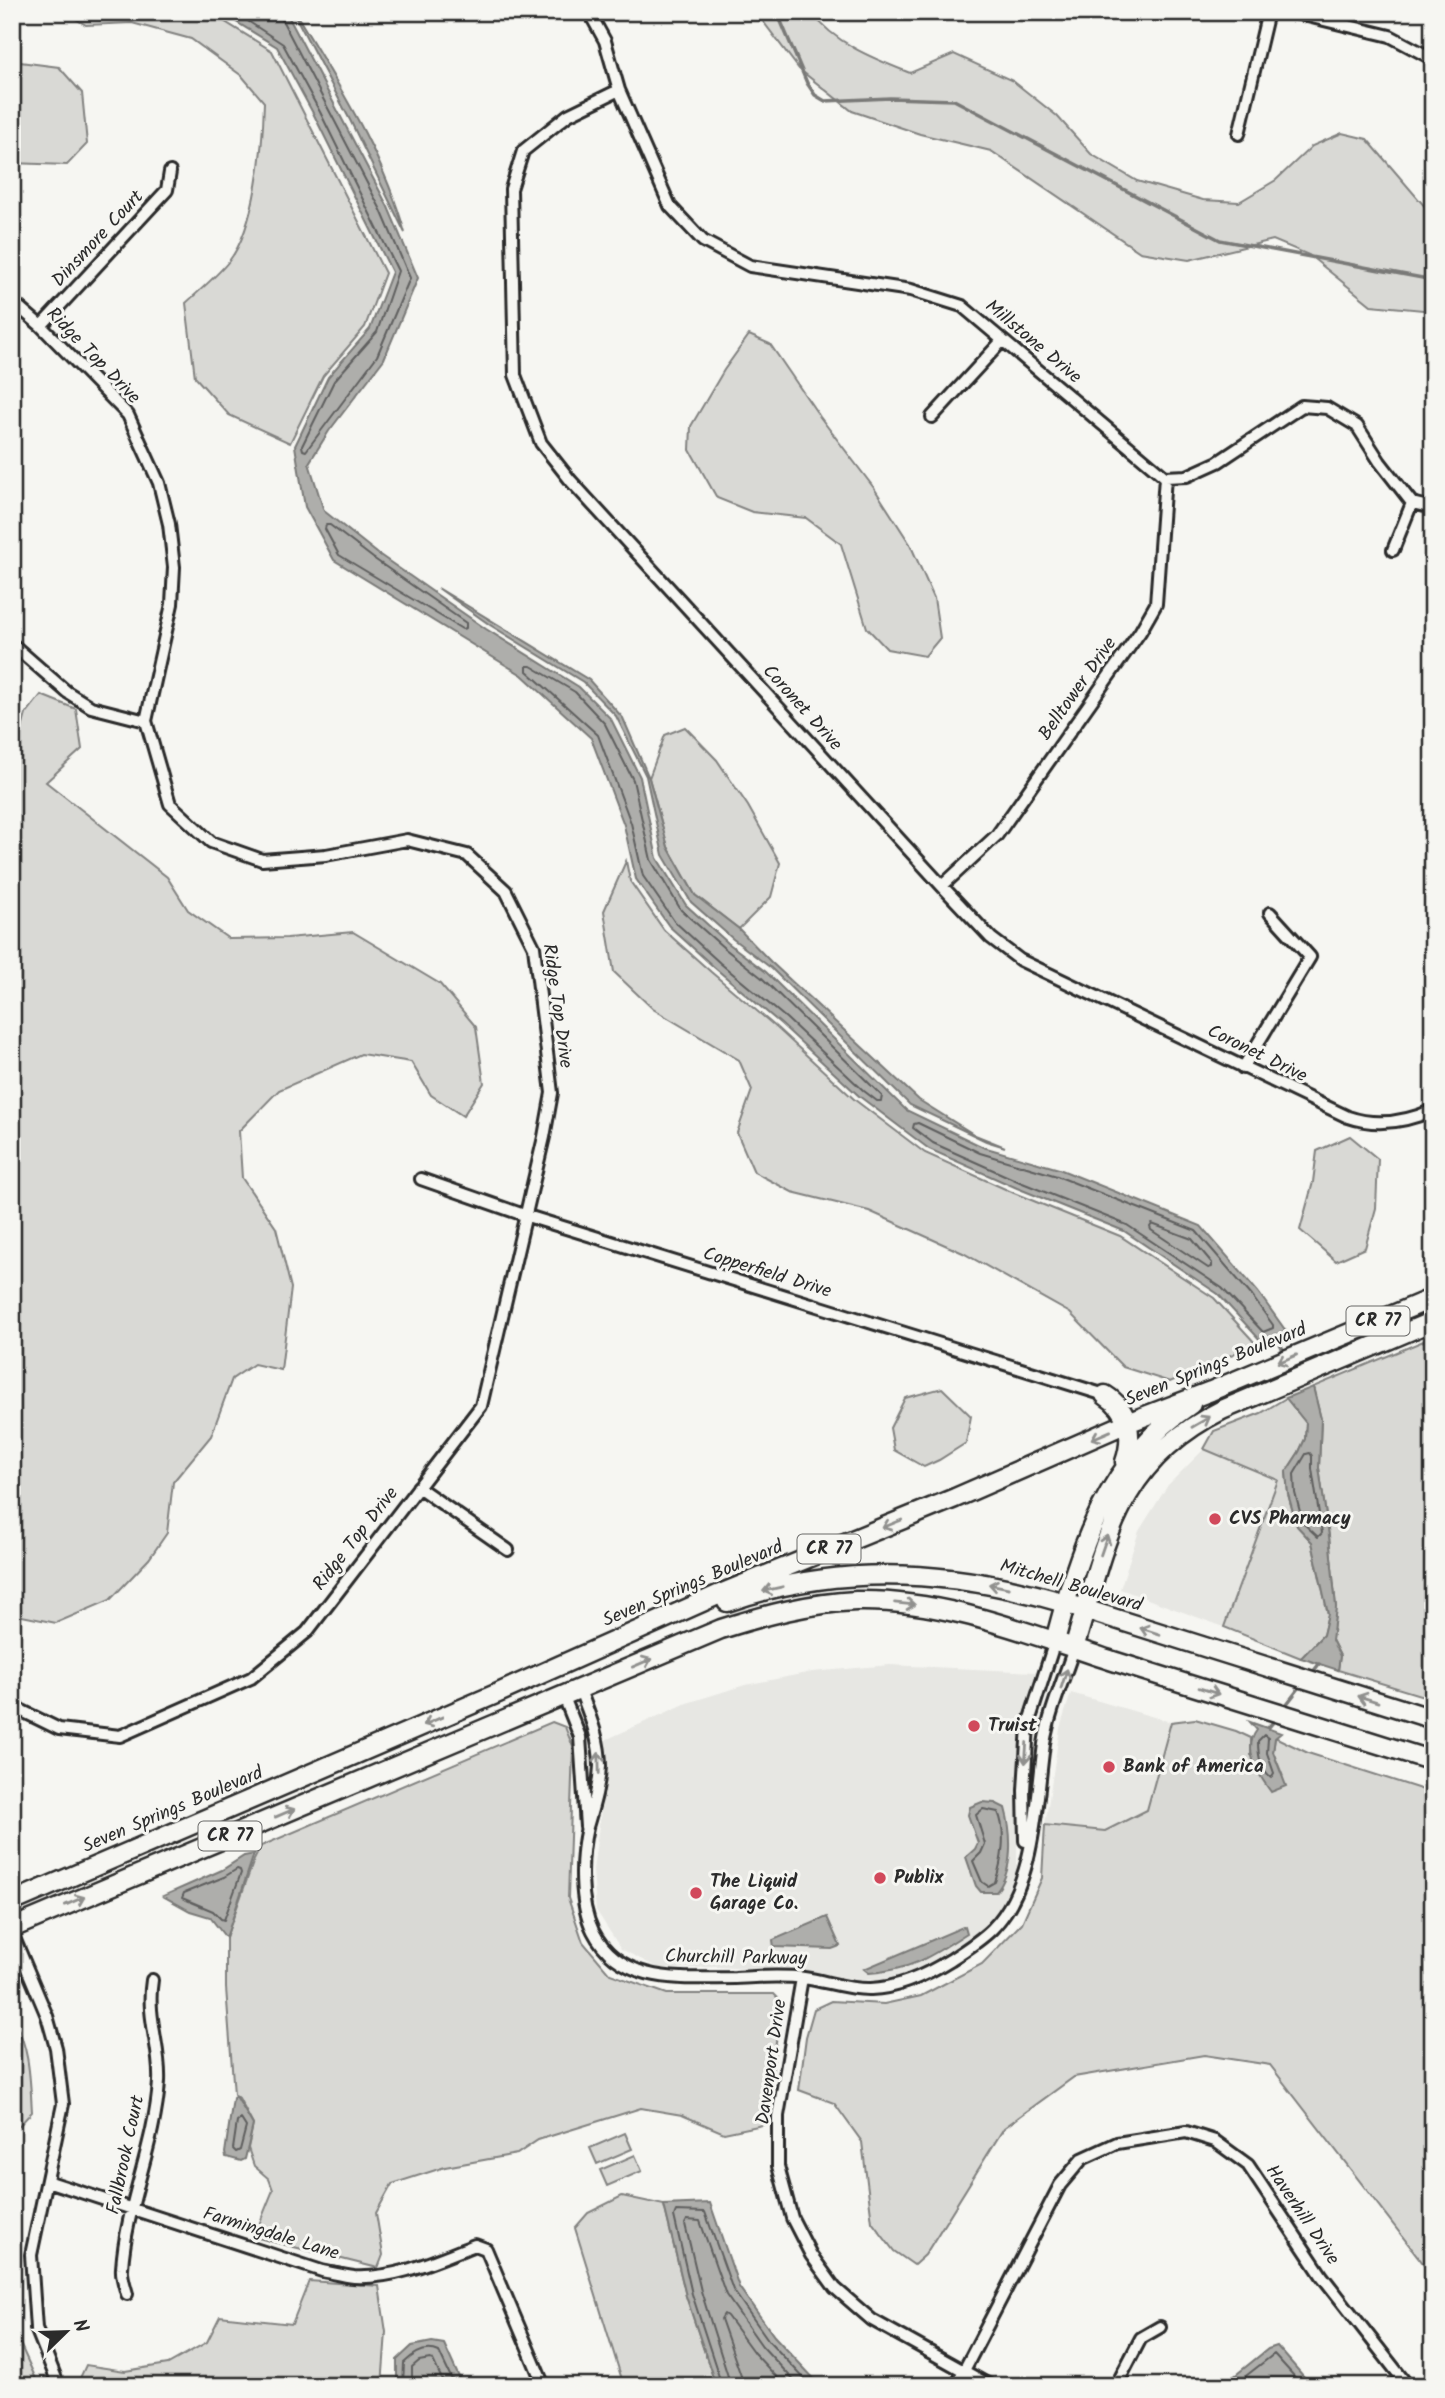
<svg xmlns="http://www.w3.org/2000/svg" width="1445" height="2398" font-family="Kalam,sans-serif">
<rect width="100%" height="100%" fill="#f6f6f2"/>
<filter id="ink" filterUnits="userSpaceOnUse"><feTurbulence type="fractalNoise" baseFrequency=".0143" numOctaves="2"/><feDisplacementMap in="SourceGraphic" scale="14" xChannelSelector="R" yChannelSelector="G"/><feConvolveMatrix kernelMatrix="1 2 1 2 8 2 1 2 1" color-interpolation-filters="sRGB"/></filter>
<g filter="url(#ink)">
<path fill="#e7e7e3" d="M 1204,1449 L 1278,1479 L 1224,1627 L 1120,1589 L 1139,1531 L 1168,1485 Z
M 890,1665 L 1036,1672 L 1022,1729 L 1017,1776 L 1017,1869 L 1000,1908 L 971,1939 L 920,1970 L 891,1980 L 851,1980 L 788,1971 L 716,1967 L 660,1969 L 621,1949 L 596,1910 L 593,1870 L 605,1780 L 603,1741 L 687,1703 L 745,1685 L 812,1672 Z
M 1071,1693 L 1171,1722 L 1147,1810 L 1105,1831 L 1045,1825 L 1060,1728 Z"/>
<path fill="#d9d9d5" stroke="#828280" stroke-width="2" d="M 64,12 L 209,12 L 272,51 L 385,273 L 365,327 L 323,376 L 290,443 L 229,415 L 195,377 L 186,303 C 200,290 217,276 229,261 C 256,227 263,144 264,102 L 242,76 L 191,39 L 132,23 L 86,25 Z
M 756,12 L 811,12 C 835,44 875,59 910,73 L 954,54 L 1013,81 L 1057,116 L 1091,154 L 1137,181 L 1203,200 L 1239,202 L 1276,180 L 1312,146 L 1342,133 L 1367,139 L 1433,216 L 1433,311 L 1371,305 L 1309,255 L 1273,240 L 1189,260 L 1140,252 L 991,151 L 920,134 L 852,111 L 799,69 Z
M 12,61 L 59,67 L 82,93 L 87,144 L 67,165 L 12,163 Z
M 749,335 L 770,344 L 820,417 L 874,488 L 910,544 L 934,598 L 940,638 L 925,656 L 887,649 L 867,628 L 841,544 L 806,518 L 752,512 L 717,498 L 690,450 L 691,426 L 724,370 Z
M 41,695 L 76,709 L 82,749 L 46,782 L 167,877 L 188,910 L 229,939 L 287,938 L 353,932 L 440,984 L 476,1027 L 484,1083 L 463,1116 L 431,1095 L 411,1062 L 361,1054 L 279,1090 L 239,1131 L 242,1178 L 276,1228 L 291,1288 L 281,1370 L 254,1364 L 232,1379 L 211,1436 L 173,1482 L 167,1533 L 149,1559 L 110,1600 L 56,1623 L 12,1614 L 12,766 L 26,714 Z
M 685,727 L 717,760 L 748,806 L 780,863 L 771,897 L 739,929 L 695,895 L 668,847 L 649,778 L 665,735 Z
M 626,861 L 630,881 L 664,930 L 711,972 L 777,1028 L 855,1100 L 925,1153 L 1014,1193 L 1120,1236 L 1214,1298 L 1256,1344 L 1170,1382 L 1123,1367 L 1070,1313 L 963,1253 L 869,1211 L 792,1192 L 754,1172 L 737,1133 L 752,1090 L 739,1060 L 653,1009 L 614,972 L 604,911 Z
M 1350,1136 L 1378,1159 L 1376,1208 L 1365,1248 L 1336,1261 L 1300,1230 L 1313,1182 L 1317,1151 Z
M 1433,1337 L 1433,1699 L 1338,1670 L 1340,1656 L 1332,1640 L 1336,1607 L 1329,1536 L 1319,1468 L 1321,1419 L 1313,1387 Z
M 942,1388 L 971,1416 L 966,1443 L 939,1460 L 924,1467 L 894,1450 L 890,1428 L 905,1398 Z
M 1286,1398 L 1306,1423 L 1305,1439 L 1299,1452 L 1286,1472 L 1288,1494 L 1297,1526 L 1312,1542 L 1328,1614 L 1323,1635 L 1301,1658 L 1224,1627 L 1278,1480 L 1204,1449 L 1214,1431 L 1261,1413 Z
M 1195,1719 L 1236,1731 L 1251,1738 L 1251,1755 L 1282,1774 L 1273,1752 L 1275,1737 L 1308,1753 L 1433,1793 L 1433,2276 L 1270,2065 L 1204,2055 L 1074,2077 L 1004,2128 L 925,2255 L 914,2265 L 894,2251 L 872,2222 L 862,2142 L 834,2103 L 799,2090 L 806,2037 L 814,2009 L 831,2001 L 884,2004 L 921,1996 L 982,1964 L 1022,1923 L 1042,1878 L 1045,1825 L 1105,1831 L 1147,1810 L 1171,1722 Z
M 552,1722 L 565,1727 L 573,1747 L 568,1898 L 583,1942 L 610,1974 L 667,1994 L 774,1994 L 781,2001 L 772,2075 L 763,2125 L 724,2133 L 682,2115 L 641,2108 L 538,2140 L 517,2154 L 445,2167 L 392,2184 L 376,2213 L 383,2255 L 378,2268 L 254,2237 L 273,2190 L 269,2179 L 254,2166 L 248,2148 L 253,2125 L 239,2098 L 234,2094 L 226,1988 L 226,1938 L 254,1860 L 261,1846 Z
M 12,2017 C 30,2046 30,2079 32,2112 L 17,2128 L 12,2129 Z
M 625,2133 L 632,2149 L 597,2164 L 590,2148 Z
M 635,2155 L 642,2171 L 607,2186 L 600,2170 Z
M 622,2196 L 664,2205 L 686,2296 L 716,2386 L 624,2386 L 575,2228 L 588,2213 Z
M 309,2281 L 379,2286 L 386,2332 L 382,2386 L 82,2386 L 80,2378 L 86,2365 L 125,2371 L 168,2364 L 207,2342 L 220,2316 L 292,2324 Z
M 12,2326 L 36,2379 L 39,2386 L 12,2386 Z"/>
<path fill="#aeaeab" stroke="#7a7a78" stroke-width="2" d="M 220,12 L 286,12 L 388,207 L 418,278 L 384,359 L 329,431 L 309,463 L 324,511 L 377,553 L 486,629 L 579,687 L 611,719 L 640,777 L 657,858 L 686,905 L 728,943 L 766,972 L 906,1110 L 983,1147 L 1059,1169 L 1201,1226 L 1258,1292 L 1286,1331 L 1262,1342 L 1218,1294 L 1124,1231 L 1017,1188 L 929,1149 L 859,1096 L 781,1024 L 715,968 L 669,926 L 636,879 L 624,825 L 591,738 L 522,675 L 334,560 L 305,507 L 295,446 L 328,377 L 370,329 L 392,272 L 314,115 L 277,47 Z
M 293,12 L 295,12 C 337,83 383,153 405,233 L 350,120 Z
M 438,588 L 589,680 L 623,718 L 649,778 L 668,847 L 695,895 L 739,929 L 771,962 L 919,1100 L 975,1135 L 1005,1147 L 986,1141 L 910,1105 L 771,968 L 733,939 L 691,902 L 663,855 L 646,776 L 616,716 L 583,682 L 490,625 Z
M 1313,1387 L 1321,1419 L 1319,1468 L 1329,1536 L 1336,1607 L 1332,1640 L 1340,1656 L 1338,1670 L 1301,1658 L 1323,1635 L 1328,1614 L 1312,1542 L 1297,1526 L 1288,1494 L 1286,1472 L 1299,1452 L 1305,1439 L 1306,1423 L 1286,1398 Z
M 1250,1722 L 1281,1733 L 1275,1738 L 1273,1752 L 1286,1786 L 1271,1792 C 1258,1774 1242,1750 1257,1730 Z
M 982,1802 L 995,1803 L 1005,1808 C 1012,1833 1014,1871 996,1892 L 981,1892 L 976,1886 L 966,1857 L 975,1849 L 978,1843 L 968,1815 L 970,1807 Z
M 254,1854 L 226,1938 L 210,1917 L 190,1911 L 163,1896 L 222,1870 L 244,1856 Z
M 827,1917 L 840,1946 L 832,1949 L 774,1947 L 773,1940 Z
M 965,1926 L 967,1933 C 931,1956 913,1970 869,1973 L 864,1969 Z
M 236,2096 L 253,2125 L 245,2159 L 241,2161 L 226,2157 L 225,2153 L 233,2098 Z
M 710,2203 L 739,2287 L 774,2336 L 817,2382 L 824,2386 L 716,2386 L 686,2296 L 664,2205 Z
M 432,2342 L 444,2344 L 463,2386 L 397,2386 L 397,2360 L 412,2346 Z
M 1277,2346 L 1312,2386 L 1222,2386 L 1268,2349 Z"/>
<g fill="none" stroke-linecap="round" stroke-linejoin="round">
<path stroke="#5f5f5e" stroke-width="2" d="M 234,12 L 283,44 L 320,112 L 398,271 L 377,332 L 334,381 L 302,446 L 303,450 L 306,451 L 377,356 L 410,278 L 381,210 L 281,18 L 280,12
M 326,525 L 330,525 L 373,558 L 466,623 L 466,628 L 462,629 L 339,555 L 325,529 Z
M 527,666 L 531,666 L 575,692 L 605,724 L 633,780 L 651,860 L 681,910 L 724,948 L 762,978 L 882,1096 L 881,1101 L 877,1101 L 864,1091 L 786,1018 L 720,963 L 674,921 L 643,876 L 631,823 L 598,735 L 527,671 Z
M 918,1123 L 980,1153 L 1057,1176 L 1196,1231 L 1252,1296 L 1273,1325 L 1273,1328 L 1263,1332 L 1222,1288 L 1127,1225 L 1020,1182 L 933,1143 L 913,1128 L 914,1124 Z
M 1152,1224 L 1192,1239 L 1212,1263 L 1212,1267 L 1208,1268 L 1151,1230 L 1150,1227 Z
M 1310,1453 L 1312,1456 L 1312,1469 L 1322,1533 L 1318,1537 L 1303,1523 L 1295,1493 L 1294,1474 L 1306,1454 Z
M 1264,1735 L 1268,1738 L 1267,1753 L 1274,1773 L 1271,1778 C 1260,1770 1258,1754 1258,1741 Z
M 983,1809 L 998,1812 C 1007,1832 1002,1862 995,1882 L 988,1886 L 982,1882 L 973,1861 L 981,1853 L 985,1844 L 976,1815 Z
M 237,1869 L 240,1870 L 241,1873 L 224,1920 L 221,1919 L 213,1911 L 182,1898 L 184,1893 L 224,1877 Z
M 241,2119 L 246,2127 L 240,2150 L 236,2152 L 233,2149 L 237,2122 Z
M 403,2386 L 404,2363 C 414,2353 426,2346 439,2352 L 455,2386
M 412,2386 L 412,2367 L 419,2361 L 430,2359 L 433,2360 L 445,2386
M 722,2386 L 692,2294 L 674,2216 L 676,2211 L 705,2212 L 733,2290 L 769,2341 L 811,2386
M 731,2386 L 701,2291 L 685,2224 L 687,2220 L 700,2221 L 726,2295 L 762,2346 L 799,2386
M 742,2386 L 741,2376 L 721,2319 L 724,2314 L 727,2316 L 754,2353 L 785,2386
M 1233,2386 L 1274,2354 L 1303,2386"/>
<path stroke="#7a7a78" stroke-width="3.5" d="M 777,12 L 807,83 L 815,95 L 825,101 L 890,98 L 954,100 L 1220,240 L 1433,280
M 1276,1335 L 1285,1354
M 1313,1672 L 1319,1664
M 1286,1705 L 1300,1687
M 1268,1728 L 1274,1721"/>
<defs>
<path id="street" d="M 589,12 L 605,41 L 619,90 L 670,206 L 703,241 L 750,266 L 911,290 L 962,306 L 1165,477 L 1187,476 L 1218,462 L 1302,406 L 1327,408 L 1357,426 L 1380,462 L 1412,503 L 1433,508
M 1291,12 L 1390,36 L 1433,59
M 619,90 L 568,115 L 523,151 L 511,189 L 515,375 L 541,443 L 571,481 L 942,886 L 991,938 L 1020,960 L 1348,1117 C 1377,1127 1406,1122 1433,1110
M 1239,134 L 1268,12
M 12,301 L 41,326 L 128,415 L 159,483 L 169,524 L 174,567 L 172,604 L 146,721 L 170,804 L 211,842 L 262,860 L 326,855 L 407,840 L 467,855 L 506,891 L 534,947 L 552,1093 L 544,1137 L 481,1406 L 307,1632 L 251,1678 L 120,1736 L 59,1729 L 12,1706
M 41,326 L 167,190 L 170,172
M 932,417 L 1002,341
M 1393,550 L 1412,503
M 12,644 L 67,692 L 91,707 L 146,721
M 942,886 L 997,835 L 1140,632 L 1156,604 L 1165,477
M 1243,1068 L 1310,957 L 1270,913
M 421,1179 L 524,1215 L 1105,1395
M 418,1487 L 508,1550
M 580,1690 C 589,1714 600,1739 600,1766 C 599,1788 593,1806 587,1827 C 580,1858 579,1903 593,1931 C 621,1986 684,1978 735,1978 C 757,1977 781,1975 804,1978 C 826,1981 849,1990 871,1989 C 899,1988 926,1975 950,1960 C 964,1951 980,1941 992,1929 C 1036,1885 1036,1802 1044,1744 C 1049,1712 1064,1679 1074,1648
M 564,1697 L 580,1737 L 586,1827
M 1025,1841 L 1024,1790 L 1028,1725 L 1055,1641
M 12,1933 L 47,2016 L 56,2048 L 63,2104 L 31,2255 L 36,2328 L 59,2386
M 802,1978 L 778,2116 L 778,2166 L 792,2218 L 811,2255 L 835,2288 L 872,2320 L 991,2386
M 47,2181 L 322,2271 C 333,2273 344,2276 354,2277 C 397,2279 436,2260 475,2245 L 486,2249 L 544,2386
M 127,2294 C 125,2286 121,2276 122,2268 C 126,2205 155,2145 159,2082 C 161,2048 146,2018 152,1980
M 956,2386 L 1060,2185 L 1082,2159 L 1117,2143 L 1186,2132 L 1215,2141 L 1248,2165 L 1322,2276 L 1408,2386
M 1116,2386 L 1141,2338 L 1160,2327"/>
<path id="primary" d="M 1105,1395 C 1129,1410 1134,1436 1125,1462
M 727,1602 C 838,1563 954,1570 1065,1603 L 1433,1719
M 1055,1641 C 1080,1546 1107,1461 1191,1404
M 1074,1648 C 1106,1544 1114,1464 1222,1410 L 1433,1321
M 12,1902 L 496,1694 L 720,1594 L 955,1498 L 1127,1423 L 1211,1391 L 1433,1298
M 12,1928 L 721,1629 C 765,1615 810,1603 856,1601 C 946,1599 1029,1634 1113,1661 C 1220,1694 1326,1728 1433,1761"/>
</defs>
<use href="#street" stroke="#2b2b2b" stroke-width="16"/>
<use href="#primary" stroke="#2b2b2b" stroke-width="23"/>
<use href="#street" stroke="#f6f6f2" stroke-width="10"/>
<use href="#primary" stroke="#f6f6f2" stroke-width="18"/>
</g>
<defs><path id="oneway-shaft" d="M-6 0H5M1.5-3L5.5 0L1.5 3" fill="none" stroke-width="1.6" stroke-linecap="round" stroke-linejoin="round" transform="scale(1.75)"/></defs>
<g stroke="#90908e">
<use href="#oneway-shaft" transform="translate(1287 1359) rotate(157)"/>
<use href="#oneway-shaft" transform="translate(1201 1422) rotate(-30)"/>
<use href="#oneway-shaft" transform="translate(1101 1435) rotate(157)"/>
<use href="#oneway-shaft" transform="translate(892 1524) rotate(158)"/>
<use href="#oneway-shaft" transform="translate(1104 1545) rotate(-71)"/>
<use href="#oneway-shaft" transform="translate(999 1586) rotate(-169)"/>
<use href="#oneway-shaft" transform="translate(773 1589) rotate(167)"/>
<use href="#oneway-shaft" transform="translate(905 1604) rotate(6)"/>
<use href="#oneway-shaft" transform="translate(1150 1631) rotate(-162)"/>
<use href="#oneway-shaft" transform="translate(642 1663) rotate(-23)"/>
<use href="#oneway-shaft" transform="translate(1064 1679) rotate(-72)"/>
<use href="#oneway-shaft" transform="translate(1209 1691) rotate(18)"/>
<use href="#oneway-shaft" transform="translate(1368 1699) rotate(-163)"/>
<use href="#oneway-shaft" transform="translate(433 1721) rotate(157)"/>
<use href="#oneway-shaft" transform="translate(1026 1753) rotate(94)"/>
<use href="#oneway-shaft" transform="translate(599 1763) rotate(-91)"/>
<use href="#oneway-shaft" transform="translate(285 1813) rotate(-23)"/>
<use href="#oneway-shaft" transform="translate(75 1901) rotate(-23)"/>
</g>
</g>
<g fill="#d1495b" stroke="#f6f6f2" stroke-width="2.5">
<circle cx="1215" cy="1519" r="7"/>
<circle cx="974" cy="1726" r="7"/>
<circle cx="1109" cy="1767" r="7"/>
<circle cx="880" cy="1878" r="7"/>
<circle cx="696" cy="1893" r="7"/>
</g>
<g text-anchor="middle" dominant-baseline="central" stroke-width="6" stroke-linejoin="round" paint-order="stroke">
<g fill="#f6f6f2" stroke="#686867" stroke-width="2">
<rect x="1346.5" y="1306.5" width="63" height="29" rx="5"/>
<rect x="797.5" y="1534.5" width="63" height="29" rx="5"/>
<rect x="198.5" y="1821.5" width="63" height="29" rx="5"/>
</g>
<g font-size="18" font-weight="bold" fill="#2b2b2b">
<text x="1378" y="1321">CR 77</text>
<text x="829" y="1549">CR 77</text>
<text x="230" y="1836">CR 77</text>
</g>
<g font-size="19" fill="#2b2b2b" stroke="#f6f6f2">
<text transform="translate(98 239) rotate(-47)">Dinsmore Court</text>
<text transform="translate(1033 342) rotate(40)">Millstone Drive</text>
<text transform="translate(93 356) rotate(46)">Ridge Top Drive</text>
<text transform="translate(1078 689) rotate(-55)">Belltower Drive</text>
<text transform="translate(802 708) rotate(48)">Coronet Drive</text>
<text transform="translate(557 1006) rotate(82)">Ridge Top Drive</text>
<text transform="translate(1257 1054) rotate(26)">Coronet Drive</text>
<text transform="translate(767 1273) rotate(17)">Copperfield Drive</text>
<text transform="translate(1216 1365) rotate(-22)">Seven Springs Boulevard</text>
<text transform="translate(356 1539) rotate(-52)">Ridge Top Drive</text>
<text transform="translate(693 1584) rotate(-23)">Seven Springs Boulevard</text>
<text transform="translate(1071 1586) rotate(16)">Mitchell Boulevard</text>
<text transform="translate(173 1810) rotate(-23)">Seven Springs Boulevard</text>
<text transform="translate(736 1958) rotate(1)">Churchill Parkway</text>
<text transform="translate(772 2062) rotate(-82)">Davenport Drive</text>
<text transform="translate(126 2155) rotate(-78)">Fallbrook Court</text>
<text transform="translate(1302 2215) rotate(56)">Haverhill Drive</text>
<text transform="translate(271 2234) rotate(17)">Farmingdale Lane</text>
</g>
<g font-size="19" font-weight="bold" fill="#2b2b2b" stroke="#f6f6f2" text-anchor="start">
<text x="1229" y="1519">CVS Pharmacy</text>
<text x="988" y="1726">Truist</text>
<text x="1123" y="1767">Bank of America</text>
<text x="894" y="1878">Publix</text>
<text x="710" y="1882">The Liquid<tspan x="710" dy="22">Garage Co.</tspan></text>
</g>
</g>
<rect width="1445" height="2398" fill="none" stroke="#f6f6f2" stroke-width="42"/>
<rect x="21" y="21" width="1403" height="2356" fill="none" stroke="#2b2b2b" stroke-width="2.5" filter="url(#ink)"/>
<g transform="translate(66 2332) rotate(67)" stroke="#f6f6f2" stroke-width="5" paint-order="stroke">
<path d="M0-5L12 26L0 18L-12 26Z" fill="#2b2b2b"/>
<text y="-10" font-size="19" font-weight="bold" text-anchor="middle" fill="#2b2b2b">N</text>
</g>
</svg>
